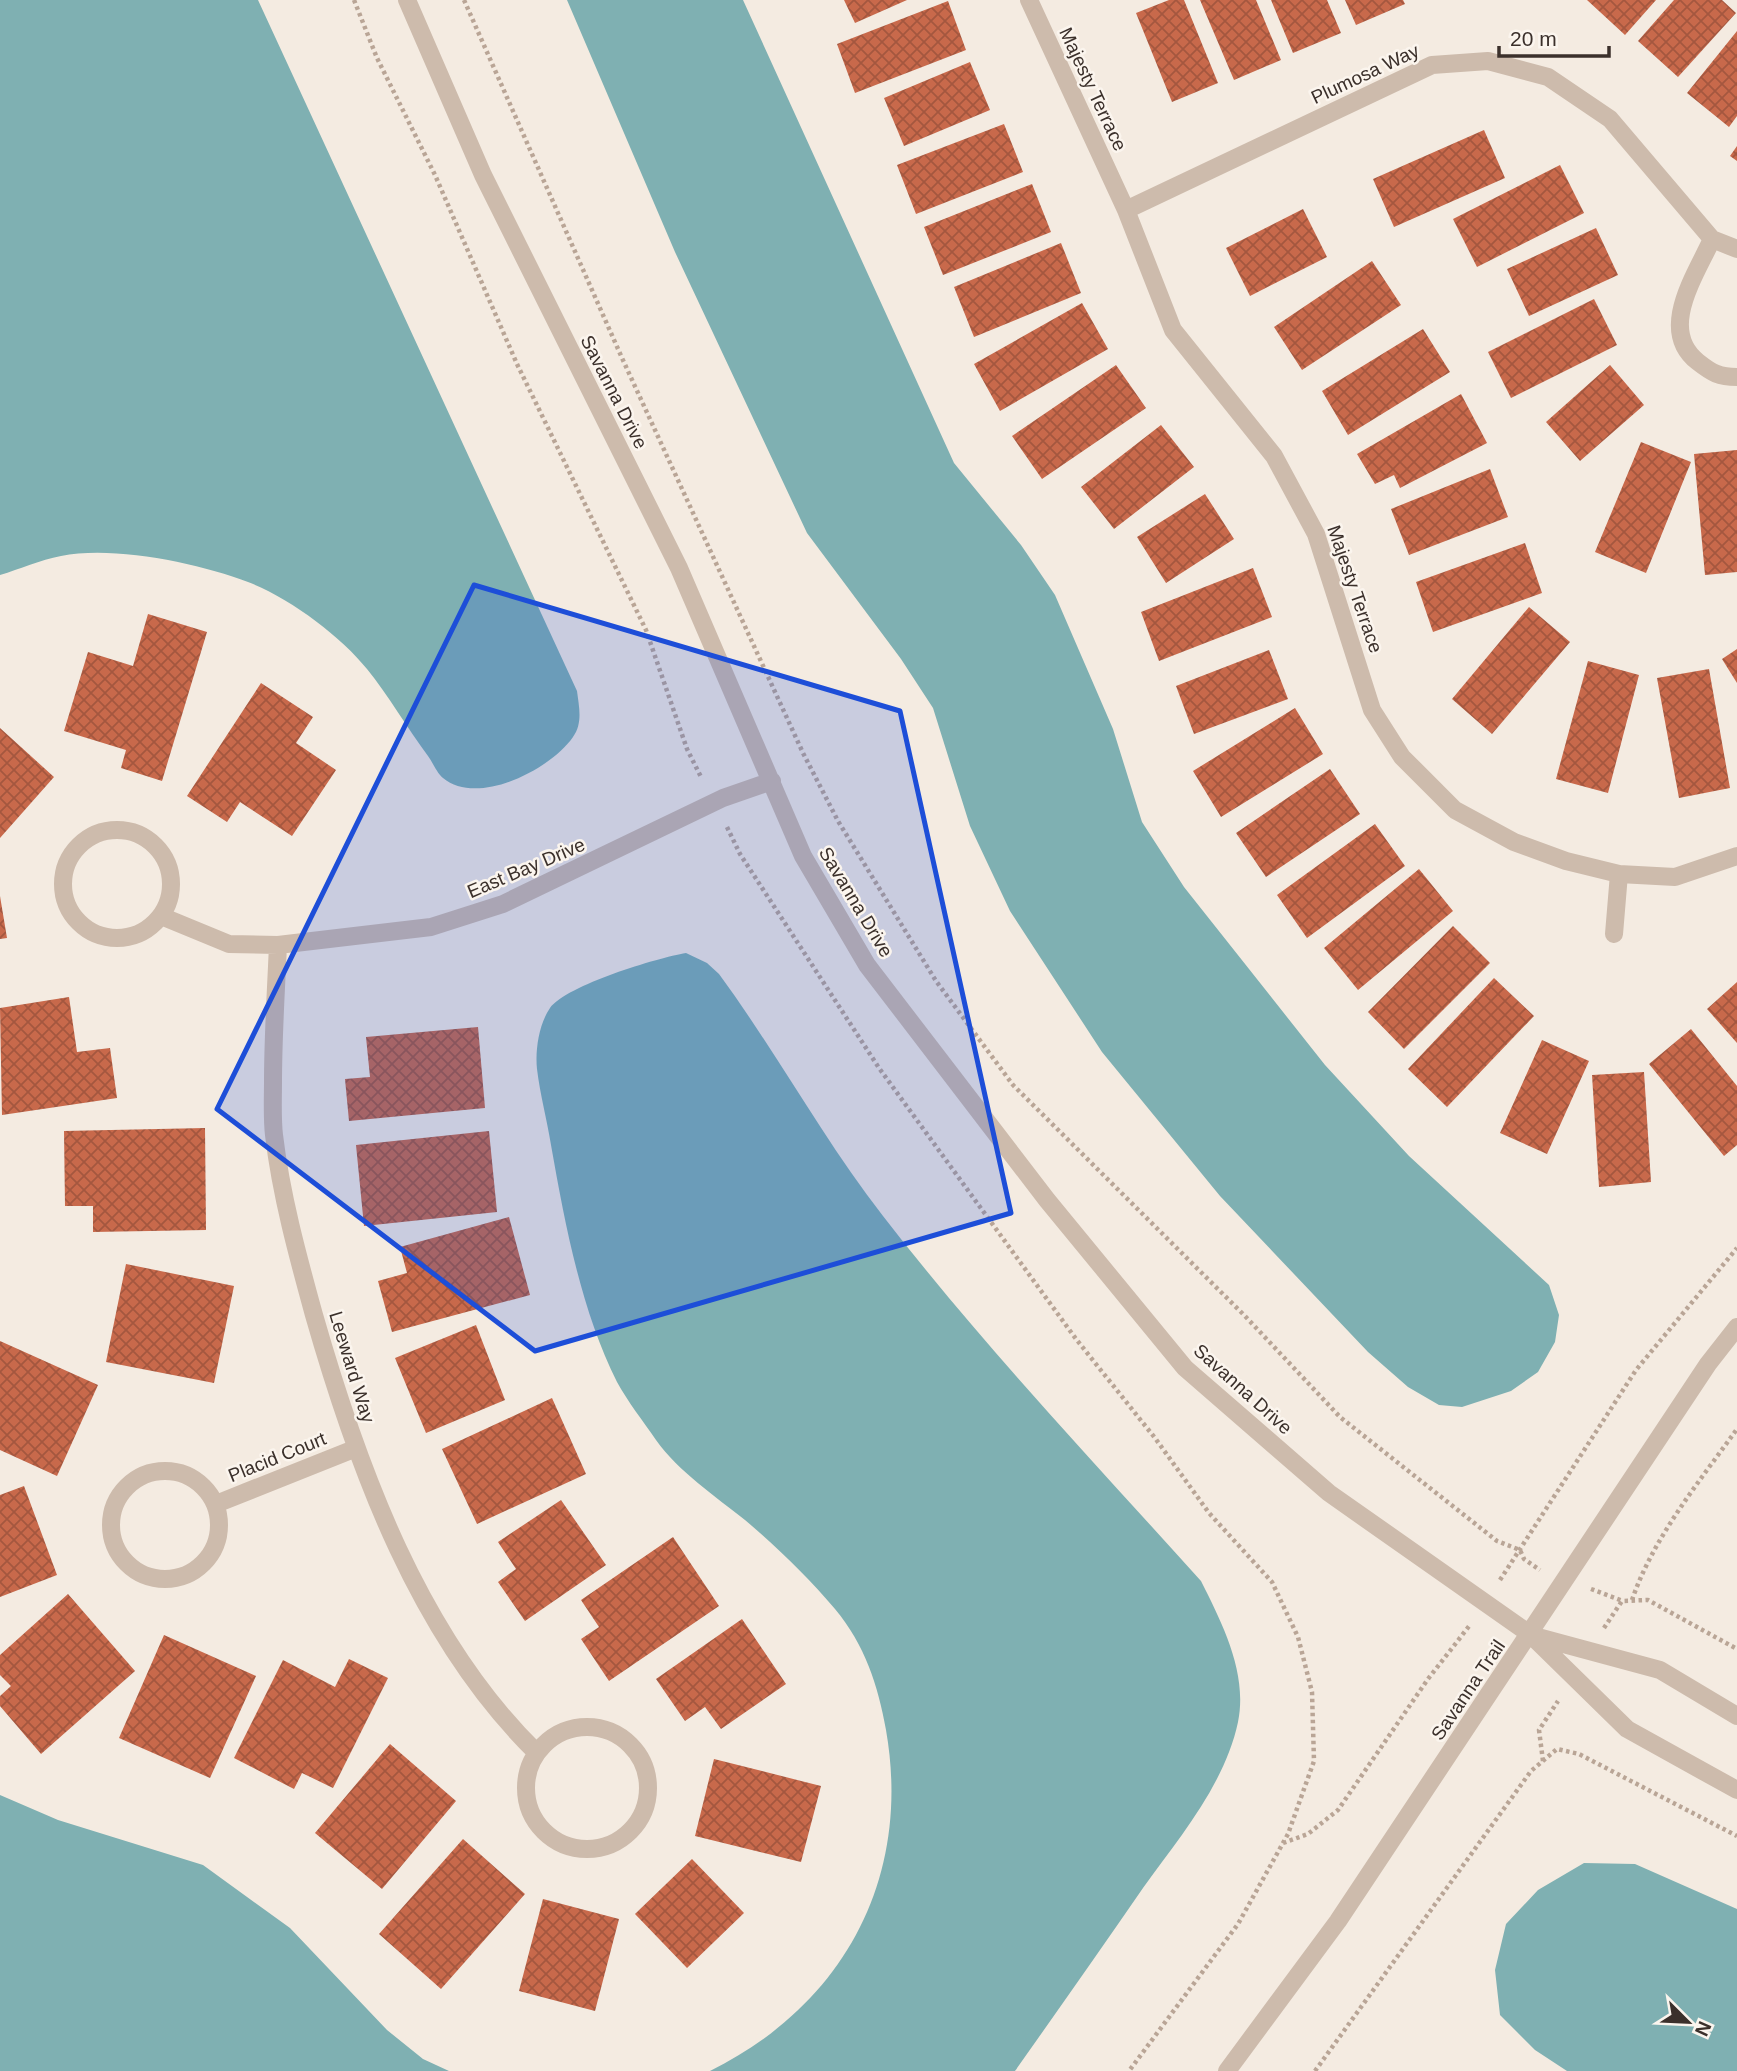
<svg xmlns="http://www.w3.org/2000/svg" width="1737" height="2071" font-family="Arial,sans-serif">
<defs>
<pattern id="building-cross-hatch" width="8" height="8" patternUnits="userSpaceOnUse" patternTransform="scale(1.75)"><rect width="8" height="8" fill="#c8694b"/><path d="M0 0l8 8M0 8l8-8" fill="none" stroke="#a4573f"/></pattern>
</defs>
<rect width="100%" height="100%" fill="#f4ebe1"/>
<path fill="#7fb0b2" d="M 0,0 L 258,0 L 577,691 C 579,707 583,723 573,737 C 551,769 478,807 443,778 C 437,773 433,763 428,756 C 408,729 388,695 367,669 C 341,636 288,597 248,582 C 199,563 112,545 61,556 C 40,560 20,569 0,575 Z
M 567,0 L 743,0 L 954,463 L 1021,545 L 1055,595 L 1113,729 L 1142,822 L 1184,887 L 1325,1065 L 1409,1156 L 1549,1285 L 1559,1315 L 1555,1342 L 1538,1372 L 1511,1391 L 1462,1407 L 1439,1405 L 1408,1387 L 1368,1352 L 1220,1196 L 1102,1052 L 1010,911 L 970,826 L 933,708 L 901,659 L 807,533 L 675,252 Z
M 686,953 L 707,963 L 719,974 C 777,1053 823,1139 883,1216 C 982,1344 1093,1461 1201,1581 C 1222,1623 1248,1673 1238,1722 C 1225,1784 1179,1838 1143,1888 C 1101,1949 1058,2010 1015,2071 L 710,2071 C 844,2005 912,1878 886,1730 C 878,1685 865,1645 835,1609 C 808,1577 777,1547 745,1520 C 715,1496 679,1472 656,1440 C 643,1421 628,1402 617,1382 C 581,1310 565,1224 551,1145 C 547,1120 540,1094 537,1069 C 535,1050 539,1024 550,1008 C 567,985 657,958 686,953 Z
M 0,1795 L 58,1820 L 203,1865 L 290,1928 L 387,2030 L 423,2059 L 449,2071 L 0,2071 Z
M 1584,1863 L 1635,1864 L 1737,1909 L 1737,2071 L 1567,2071 L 1535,2050 L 1500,2015 L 1495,1970 L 1506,1924 L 1538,1890 Z"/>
<path fill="url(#building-cross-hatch)" d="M 844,0 L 907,0 L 855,23 Z
M 1169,0 L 1184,0 L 1218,83 L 1172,102 L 1136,13 Z
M 1200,0 L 1256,0 L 1281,60 L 1234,80 Z
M 1271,0 L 1327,0 L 1341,33 L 1293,53 Z
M 1345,0 L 1403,0 L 1405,4 L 1356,25 Z
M 1587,0 L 1656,0 L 1625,35 Z
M 1674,0 L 1722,0 L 1736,13 L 1678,77 L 1638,41 Z
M 948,1 L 966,50 L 855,93 L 837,44 Z
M 1737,31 L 1737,116 L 1729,127 L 1687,93 Z
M 970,62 L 990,110 L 904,146 L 884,98 Z
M 1004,124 L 1023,172 L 916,214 L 897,165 Z
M 1484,130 L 1505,178 L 1394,227 L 1373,179 Z
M 1737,146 L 1737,161 L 1730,156 Z
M 1560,165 L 1584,213 L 1477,267 L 1453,219 Z
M 1032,184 L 1051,232 L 943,275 L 924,227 Z
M 1303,209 L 1327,257 L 1250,296 L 1226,248 Z
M 1596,228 L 1618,275 L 1529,316 L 1507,269 Z
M 1061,243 L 1081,293 L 974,337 L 954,287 Z
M 1372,261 L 1401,305 L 1302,370 L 1274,327 Z
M 1594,299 L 1617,345 L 1511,398 L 1488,352 Z
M 1082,303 L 1108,349 L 1000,411 L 974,364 Z
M 1423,329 L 1450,372 L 1348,435 L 1322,391 Z
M 1116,365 L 1146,408 L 1042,479 L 1012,436 Z
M 1610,365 L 1644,405 L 1580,461 L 1546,422 Z
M 1461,394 L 1487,443 L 1400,488 L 1394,475 L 1375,484 L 1357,454 Z
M 1161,425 L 1194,467 L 1114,529 L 1081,487 Z
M 1641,442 L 1691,462 L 1646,573 L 1595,552 Z
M 1737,450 L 1737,572 L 1705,575 L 1694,454 Z
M 1490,469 L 1508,517 L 1409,555 L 1391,509 Z
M 1205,494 L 1234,539 L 1166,583 L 1137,537 Z
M 1525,543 L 1542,593 L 1433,632 L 1416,582 Z
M 1253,568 L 1272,617 L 1159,661 L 1141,612 Z
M 1529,607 L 1570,642 L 1492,734 L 1452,699 Z
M 148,614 L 207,632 L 162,781 L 121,768 L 126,750 L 64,731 L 88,652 L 133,666 Z
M 1737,649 L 1737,683 L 1722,659 Z
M 1269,650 L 1288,699 L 1194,734 L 1176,686 Z
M 1588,661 L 1639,675 L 1608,793 L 1556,779 Z
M 1709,669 L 1730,788 L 1679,798 L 1657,678 Z
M 261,683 L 313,717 L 296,743 L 336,770 L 292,836 L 240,802 L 227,822 L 187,796 Z
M 1295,708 L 1323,754 L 1221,817 L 1193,771 Z
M 0,728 L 54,777 L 0,838 Z
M 1330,769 L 1360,814 L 1266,877 L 1236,833 Z
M 1375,824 L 1405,866 L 1307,938 L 1277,895 Z
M 1419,869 L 1453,911 L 1358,990 L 1324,948 Z
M 0,896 L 7,938 L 0,939 Z
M 1453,926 L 1490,963 L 1404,1049 L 1368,1012 Z
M 1494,978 L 1534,1016 L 1447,1107 L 1408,1069 Z
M 1737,982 L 1737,1043 L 1707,1009 Z
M 69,997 L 77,1052 L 110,1048 L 117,1098 L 2,1115 L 0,1008 Z
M 478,1027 L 485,1108 L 349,1121 L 345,1079 L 370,1077 L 366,1037 Z
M 1691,1029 L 1737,1086 L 1737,1145 L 1724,1156 L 1649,1064 Z
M 1542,1040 L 1589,1061 L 1547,1154 L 1500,1133 Z
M 1644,1072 L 1651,1182 L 1599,1187 L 1592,1075 Z
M 205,1128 L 206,1230 L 93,1232 L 93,1206 L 65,1206 L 64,1131 Z
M 489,1131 L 497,1212 L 364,1226 L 356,1145 Z
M 509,1217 L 530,1295 L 392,1332 L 378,1281 L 407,1273 L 400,1247 Z
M 126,1264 L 234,1286 L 214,1383 L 106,1362 Z
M 476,1325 L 505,1400 L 426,1433 L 395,1358 Z
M 0,1341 L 98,1385 L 57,1476 L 0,1450 Z
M 552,1398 L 586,1474 L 477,1524 L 442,1449 Z
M 24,1486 L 57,1575 L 0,1597 L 0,1495 Z
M 561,1500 L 606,1565 L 525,1621 L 498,1582 L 516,1569 L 498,1542 Z
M 673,1537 L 719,1606 L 609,1681 L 581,1639 L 599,1627 L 581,1600 Z
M 68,1594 L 135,1671 L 41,1754 L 0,1706 L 0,1696 L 11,1686 L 0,1675 L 0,1655 Z
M 742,1619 L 786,1684 L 721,1729 L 705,1707 L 685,1721 L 656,1679 Z
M 164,1635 L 256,1676 L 210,1778 L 119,1738 Z
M 349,1659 L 388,1678 L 333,1788 L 302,1773 L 294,1789 L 234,1758 L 283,1660 L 335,1687 Z
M 390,1744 L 456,1801 L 382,1889 L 315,1833 Z
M 714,1759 L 821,1786 L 801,1862 L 695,1836 Z
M 463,1839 L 525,1894 L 441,1989 L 379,1934 Z
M 692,1859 L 744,1913 L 687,1968 L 635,1914 Z
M 543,1899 L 619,1919 L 595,2011 L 519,1991 Z"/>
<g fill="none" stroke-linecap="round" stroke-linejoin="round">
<path stroke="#b9a596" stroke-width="4.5" stroke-dasharray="3.5 3.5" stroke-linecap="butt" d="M 354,0 L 377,58 L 435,175 L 517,364 L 646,630 L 687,749 L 702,779
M 464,0 L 622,358 L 803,753 L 838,821 L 936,981 L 1013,1085 L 1244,1315 L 1340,1417 L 1497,1541 L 1520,1550 L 1524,1559 L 1540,1570
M 727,827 L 740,854 L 879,1068 L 1076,1339 L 1155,1438 L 1209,1513 L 1272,1582 L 1298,1637 L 1312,1692 L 1314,1761 L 1288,1834 L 1238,1924 L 1129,2071
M 1500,1580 L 1636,1370 L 1737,1248
M 1591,1589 L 1623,1601
M 1632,1600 C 1653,1538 1699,1482 1737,1429
M 1604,1628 L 1622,1601 L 1648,1600 L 1737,1649
M 1543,1761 L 1539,1730 L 1558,1701
M 1283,1843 L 1308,1834 L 1338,1810 L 1428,1679 L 1470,1625
M 1315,2071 L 1531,1771 L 1557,1749 L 1579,1754 L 1737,1836"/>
<path stroke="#cdbbac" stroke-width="18" d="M 407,0 L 483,175 L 679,568 L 803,856 L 867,965 L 1047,1200 L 1185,1368 L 1329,1493 L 1531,1635 L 1627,1729 L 1737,1790
M 1029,0 L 1126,210 L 1173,330 L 1274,456 L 1316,534 L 1372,710 L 1402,757 L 1455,810 L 1514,842 L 1566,861 L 1619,874 L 1675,877 L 1737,856
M 1126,210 L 1432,65 L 1488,61 L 1548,77 L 1610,119 L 1712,239 L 1737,249
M 1712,239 C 1696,275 1657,330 1698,362 C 1712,373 1719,377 1737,377
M63 884a54 54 0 1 1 108 0a54 54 0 1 1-108 0Z
M 161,916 L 229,944 L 278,945 L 431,927 L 503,904 L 723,798 L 772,781
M 1614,934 L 1619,874
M 278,945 C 276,991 273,1036 273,1082 C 273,1099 272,1118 274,1135 C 281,1195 298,1257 314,1315 C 358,1469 420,1639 537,1753
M111 1525a54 54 0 1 1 108 0a54 54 0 1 1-108 0Z
M 216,1504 L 354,1449
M 1534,1636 L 1660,1670 L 1737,1716
M526 1788a61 61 0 1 1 122 0a61 61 0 1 1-122 0Z
M 1227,2071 L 1338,1921 L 1708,1364 L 1737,1327"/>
</g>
<path fill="#1d4ed8" fill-opacity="0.2" stroke="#1d4ed8" stroke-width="5" stroke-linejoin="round" d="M 474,585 L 900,711 L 1011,1213 L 535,1351 L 217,1109 Z"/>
<g text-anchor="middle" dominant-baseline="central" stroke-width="5" stroke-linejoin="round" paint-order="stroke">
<g font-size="19" fill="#3b302b" stroke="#fbf5ee">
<text transform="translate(1365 74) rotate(-25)">Plumosa Way</text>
<text transform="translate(1093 89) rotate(65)">Majesty Terrace</text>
<text transform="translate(614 392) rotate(63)">Savanna Drive</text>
<text transform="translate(1355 589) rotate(71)">Majesty Terrace</text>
<text transform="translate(526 868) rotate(-23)">East Bay Drive</text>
<text transform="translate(856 902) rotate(59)">Savanna Drive</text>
<text transform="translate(352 1367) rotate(73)">Leeward Way</text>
<text transform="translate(1243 1389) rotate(42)">Savanna Drive</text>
<text transform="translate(277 1457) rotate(-22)">Placid Court</text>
<text transform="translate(1468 1690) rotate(-56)">Savanna Trail</text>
</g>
</g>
<g transform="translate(1688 2022) rotate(114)" stroke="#fbf5ee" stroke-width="5" paint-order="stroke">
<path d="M0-5L12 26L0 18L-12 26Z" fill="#3b302b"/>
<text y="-10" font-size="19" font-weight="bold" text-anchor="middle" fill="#3b302b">N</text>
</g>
<path d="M1499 46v10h110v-10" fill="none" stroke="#3b302b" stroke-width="3.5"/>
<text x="1510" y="46" font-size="21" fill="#3b302b" stroke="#fbf5ee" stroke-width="5" paint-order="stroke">20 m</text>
</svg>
